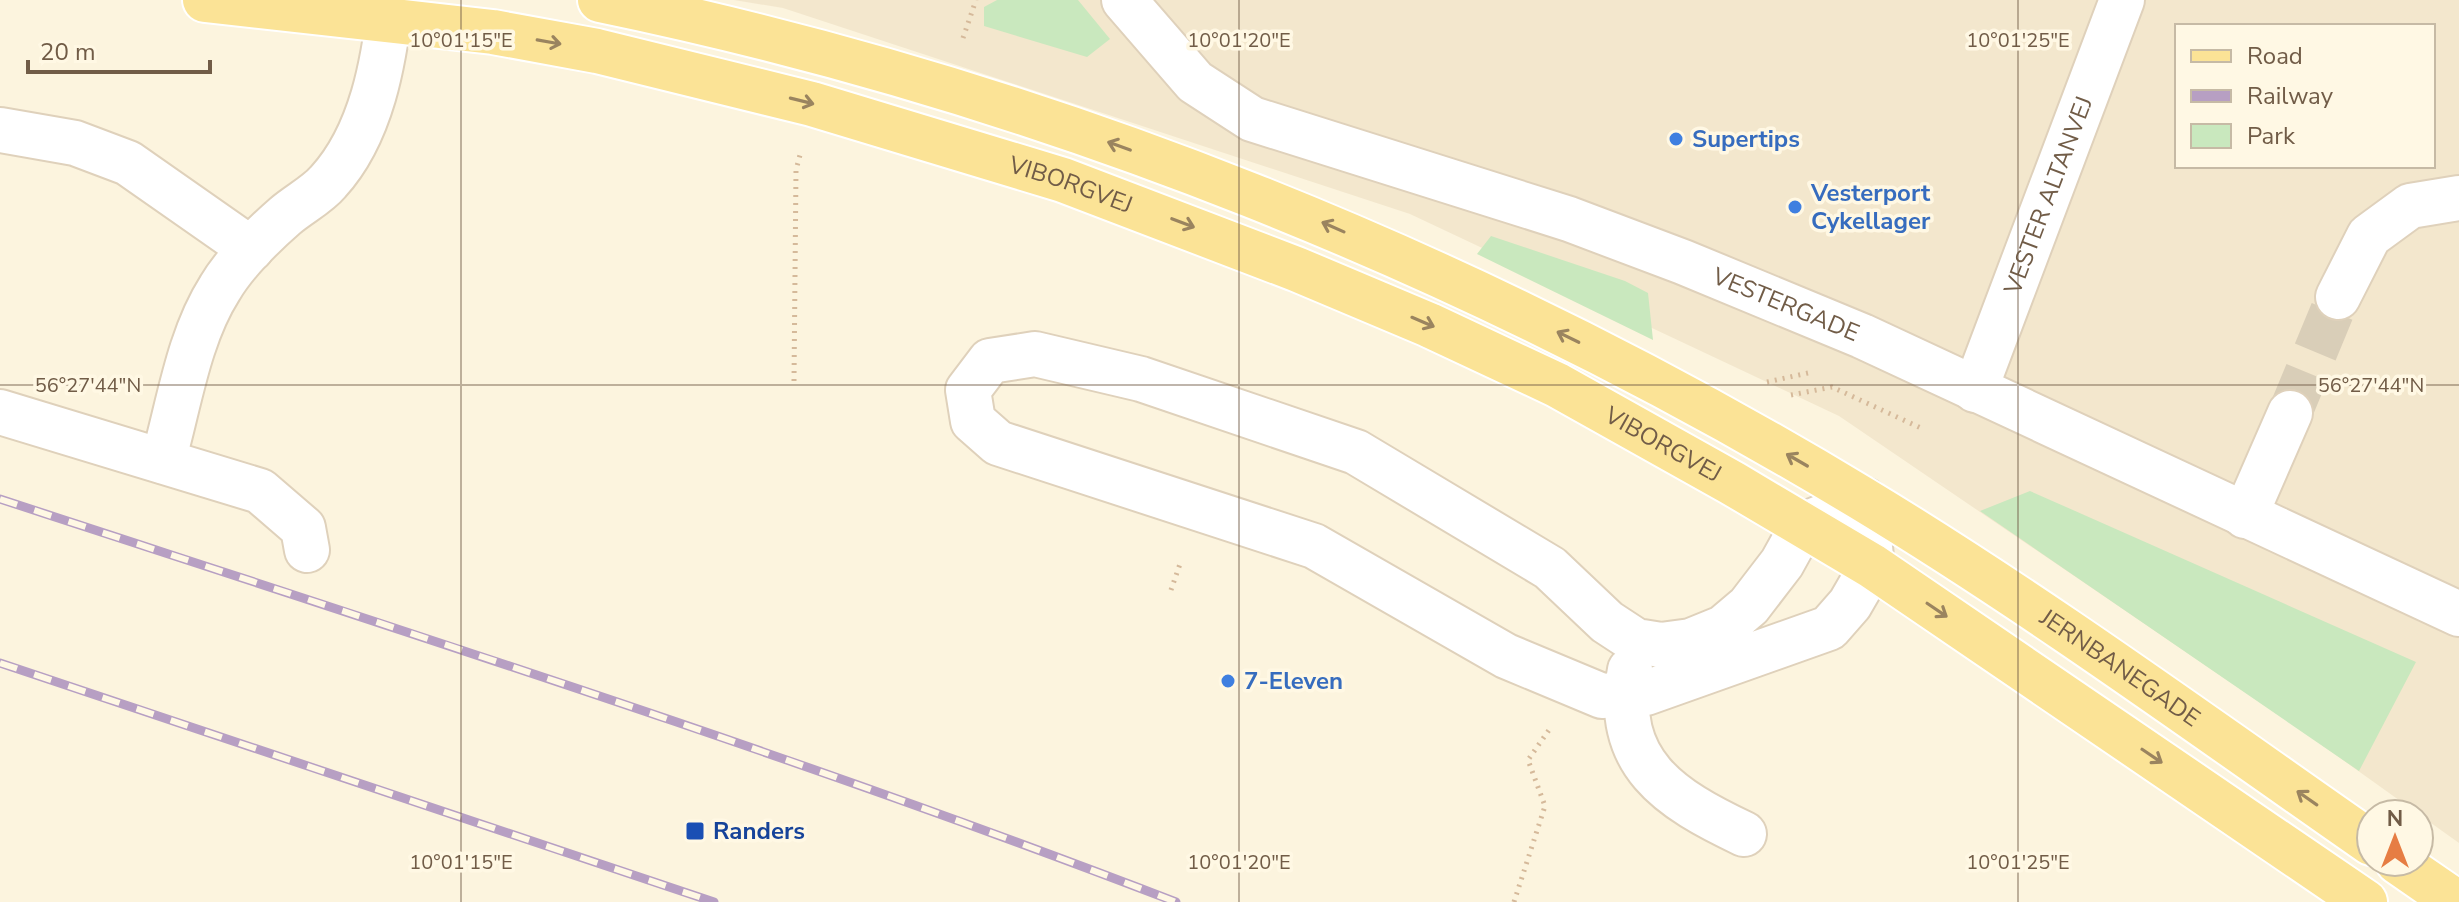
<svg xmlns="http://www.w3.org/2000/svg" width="2459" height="902" font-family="'Nunito Sans',sans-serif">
<rect width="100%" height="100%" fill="#fcf4de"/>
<path fill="#f3e7cd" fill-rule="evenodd" d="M 734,0 L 2459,0 L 2459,843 L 2315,740 L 1839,416 L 1410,214 L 783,8 ZM 2177,26 L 2433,26 L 2433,166 L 2177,166 Z"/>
<path fill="#c9e8be" d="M 997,0 L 1078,0 L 1110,39 L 1087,57 L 984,26 L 984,7 Z
M 1491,236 L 1625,281 L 1648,293 L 1653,340 L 1477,254 Z
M 2030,491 L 2416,662 L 2359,771 L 1980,511 Z"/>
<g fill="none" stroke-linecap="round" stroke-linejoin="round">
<path stroke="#d9ceb8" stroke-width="44" stroke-dasharray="44 22" stroke-linecap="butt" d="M 2290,413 L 2338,297"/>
<defs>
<g id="minor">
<path id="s1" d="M 1124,0 L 1195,82 L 1252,119 L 1569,219 L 1683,262 L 1862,336 L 2459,614"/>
<path d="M 0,130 L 75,143 L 128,163 L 251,249"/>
<path d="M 2338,297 L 2369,236 L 2410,206 L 2459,198"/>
<path d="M 1035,354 L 1141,379 L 1356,452 L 1550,568 L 1607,622 L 1636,641 L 1661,645 L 1691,641 L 1723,628 L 1749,606 L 1782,563 L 1803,525 L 1865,500 L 1872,566 L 1850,604 L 1829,628 L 1646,693 L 1602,696 L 1506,656 L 1314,546 L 998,443 L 973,421 L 968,390 L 990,361 Z"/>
<path id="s2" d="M 1975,390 L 2122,0"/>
<path d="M 0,412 L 260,491 L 303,528 L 307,550"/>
<path d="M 163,461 C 179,405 188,338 220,288 C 236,261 261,237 285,216 C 299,204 317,195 328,182 C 372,134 384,61 391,0"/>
<path d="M 2245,516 L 2290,413"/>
<path d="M 1630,670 C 1612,763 1670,799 1744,834"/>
</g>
<g id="major">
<path id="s3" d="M 205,0 L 493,32 L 597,51 L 812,104 L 1063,180 L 1296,269 L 1429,325 L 1557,385 L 1732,483 L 1872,566 L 2365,902"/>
<path id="s4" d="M 600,0 C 1045,92 1472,263 1861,498 C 2036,604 2203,726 2371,843"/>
<path d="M 2398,862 L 2456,902"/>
</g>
</defs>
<use href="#minor" stroke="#dfd1bb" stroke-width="48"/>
<use href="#major" stroke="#fff" stroke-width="48"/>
<path stroke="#d5b99a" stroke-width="5" stroke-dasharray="2 6" stroke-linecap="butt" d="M 963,38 L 976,0
M 794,381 L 796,170 L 800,155
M 1767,382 L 1808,373
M 1791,395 L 1832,387 L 1923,429
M 1171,590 L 1181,561
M 1514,902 L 1545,806 L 1528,760 L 1549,730"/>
<use href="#minor" stroke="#fff" stroke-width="44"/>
<use href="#major" stroke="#fbe396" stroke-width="44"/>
<defs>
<path id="rail" d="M 0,499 C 394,628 789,753 1176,902
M 0,663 L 714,902"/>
</defs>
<use href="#rail" stroke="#b79fc3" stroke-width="9"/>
<use href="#rail" stroke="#fff8e4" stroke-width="6" stroke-dasharray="18" stroke-linecap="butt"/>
</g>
<defs><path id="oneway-shaft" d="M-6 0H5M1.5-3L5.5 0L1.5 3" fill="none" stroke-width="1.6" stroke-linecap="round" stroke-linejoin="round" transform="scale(2)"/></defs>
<g stroke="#9a845f">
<use href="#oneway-shaft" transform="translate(549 42) rotate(10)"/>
<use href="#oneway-shaft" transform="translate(802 101) rotate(14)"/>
<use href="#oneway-shaft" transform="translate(1119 146) rotate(-160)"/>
<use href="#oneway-shaft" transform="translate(1183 223) rotate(21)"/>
<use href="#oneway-shaft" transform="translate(1333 227) rotate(-156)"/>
<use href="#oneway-shaft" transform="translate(1423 322) rotate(23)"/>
<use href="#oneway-shaft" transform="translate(1568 337) rotate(-154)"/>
<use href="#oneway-shaft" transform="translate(1797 460) rotate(-150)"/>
<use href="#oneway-shaft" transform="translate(1937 610) rotate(34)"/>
<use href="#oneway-shaft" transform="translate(2152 756) rotate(34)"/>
<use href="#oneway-shaft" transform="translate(2307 798) rotate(-145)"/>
</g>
<path fill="none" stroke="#715c47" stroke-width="2" stroke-opacity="0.45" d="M 461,0 L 461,902M 1239,0 L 1239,902M 2018,0 L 2018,902M 0,385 L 2459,385"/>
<g fill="#3f7fe0" stroke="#fff8e4" stroke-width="3">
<circle cx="1676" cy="139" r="8"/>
<circle cx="1795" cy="207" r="8"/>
<circle cx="1228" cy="681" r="8"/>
</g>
<rect fill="#1a4fb4" stroke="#fff8e4" stroke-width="3" x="685" y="821" width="20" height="20" rx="4"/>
<g text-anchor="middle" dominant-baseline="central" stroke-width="7" stroke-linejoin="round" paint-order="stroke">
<g font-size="24" font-weight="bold" fill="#366cbe" stroke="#fff8e4" text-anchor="start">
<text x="1692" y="139">Supertips</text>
<text x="1811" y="193">Vesterport<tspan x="1811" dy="28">Cykellager</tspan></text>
<text x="1244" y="681">7-Eleven</text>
</g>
<g font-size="24" fill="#715c47" stroke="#fff8e4">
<text stroke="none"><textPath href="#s3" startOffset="888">VIBORGVEJ</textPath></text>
<text stroke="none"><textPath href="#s2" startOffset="208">VESTER ALTANVEJ</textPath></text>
<text stroke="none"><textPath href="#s1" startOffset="742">VESTERGADE</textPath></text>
<text stroke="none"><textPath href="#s3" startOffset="1536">VIBORGVEJ</textPath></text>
<text stroke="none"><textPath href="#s4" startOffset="1672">JERNBANEGADE</textPath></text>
</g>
<g font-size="24" font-weight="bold" fill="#164399" stroke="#fff8e4" text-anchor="start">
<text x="713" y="831">Randers</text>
</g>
</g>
<g font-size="20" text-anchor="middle" fill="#715c47" stroke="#fff8e4" stroke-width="7" stroke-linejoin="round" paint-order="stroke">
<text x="461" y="47">10°01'15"E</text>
<text x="1239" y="47">10°01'20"E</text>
<text x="2018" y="47">10°01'25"E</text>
<text x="88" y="392">56°27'44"N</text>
<text x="2371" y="392">56°27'44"N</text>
<text x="461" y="869">10°01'15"E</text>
<text x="1239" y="869">10°01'20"E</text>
<text x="2018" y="869">10°01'25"E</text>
</g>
<rect x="2175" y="24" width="260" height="144" fill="#fff8e4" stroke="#c6baa5" stroke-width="2"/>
<rect x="2191" y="50" width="40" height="12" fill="#fbe396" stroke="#c6baa5" stroke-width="2"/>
<text x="2247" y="64" font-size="24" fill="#715c47">Road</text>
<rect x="2191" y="90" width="40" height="12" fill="#b79fc3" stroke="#c6baa5" stroke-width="2"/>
<text x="2247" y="104" font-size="24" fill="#715c47">Railway</text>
<rect x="2191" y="124" width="40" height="24" fill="#c9e8be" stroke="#c6baa5" stroke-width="2"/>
<text x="2247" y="144" font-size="24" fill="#715c47">Park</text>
<g transform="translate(2395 838)"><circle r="38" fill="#fff8e4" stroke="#c6baa5" stroke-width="2"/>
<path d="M0-6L14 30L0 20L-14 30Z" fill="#e67d43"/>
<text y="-12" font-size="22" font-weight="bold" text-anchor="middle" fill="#715c47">N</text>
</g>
<path d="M28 60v12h182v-12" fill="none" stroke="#715c47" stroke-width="4"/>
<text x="40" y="60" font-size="24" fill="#715c47" stroke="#fff8e4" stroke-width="6" paint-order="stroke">20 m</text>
</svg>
